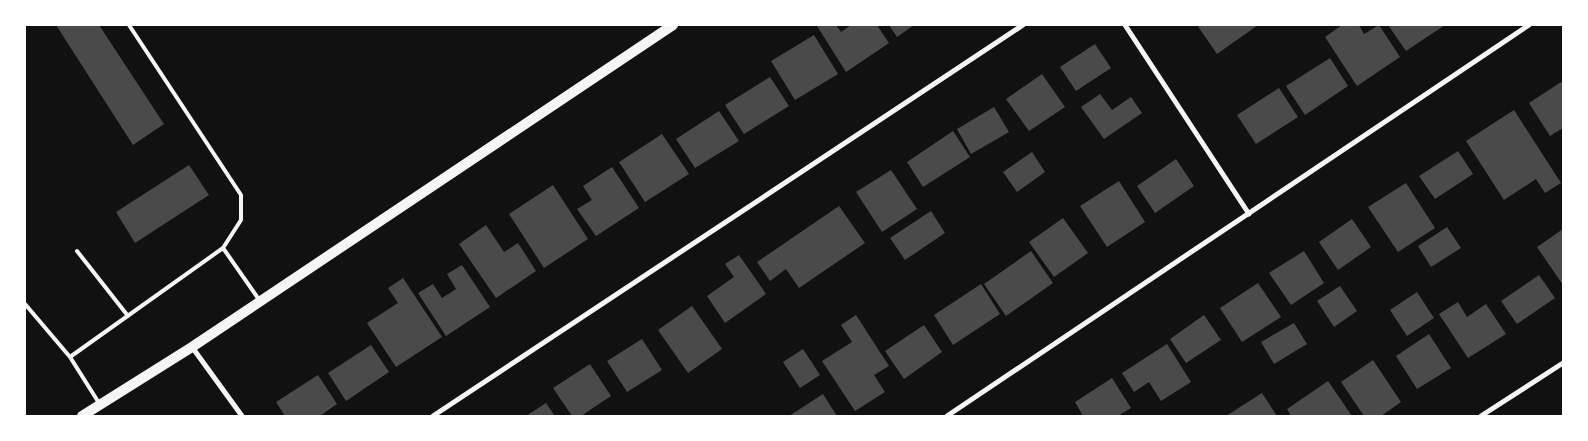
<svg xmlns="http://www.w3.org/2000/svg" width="1588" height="441" font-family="Rubik,sans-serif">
<rect width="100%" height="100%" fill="#111"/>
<path fill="#4a4a4a" d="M 56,25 L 99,25 L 164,124 L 133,145 Z
M 818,25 L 836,25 L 841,32 L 851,25 L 877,25 L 889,43 L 846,72 L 817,26 Z
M 889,25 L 914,25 L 897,37 Z
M 1197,25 L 1258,25 L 1217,54 Z
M 1342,25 L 1359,25 L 1364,34 L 1379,25 L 1400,57 L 1357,86 L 1325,37 Z
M 1388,25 L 1445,25 L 1406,51 Z
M 814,35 L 838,74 L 795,100 L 771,61 Z
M 1095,44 L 1111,68 L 1076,91 L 1060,67 Z
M 1330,58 L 1348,86 L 1305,115 L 1286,86 Z
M 1042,74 L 1065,107 L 1029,131 L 1006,99 Z
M 770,77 L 789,106 L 744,134 L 725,105 Z
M 1561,82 L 1563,85 L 1563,128 L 1550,136 L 1529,103 Z
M 1279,88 L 1298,117 L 1256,144 L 1237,115 Z
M 1100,94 L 1112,110 L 1131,97 L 1142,113 L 1104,139 L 1081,107 Z
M 994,107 L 1009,132 L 971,154 L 957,129 Z
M 1514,110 L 1561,183 L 1545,193 L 1536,179 L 1504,200 L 1466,141 Z
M 719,111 L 739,141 L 695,168 L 676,139 Z
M 953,131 L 970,157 L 923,187 L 907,162 Z
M 662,134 L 689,174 L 645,202 L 619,162 Z
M 1458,151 L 1473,174 L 1435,199 L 1419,176 Z
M 1032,152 L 1045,172 L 1017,192 L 1003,172 Z
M 1176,159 L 1194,186 L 1155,213 L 1137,186 Z
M 189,165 L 209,195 L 135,243 L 116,212 Z
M 612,167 L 639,208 L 596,236 L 577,209 L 592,200 L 583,186 Z
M 891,170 L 917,209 L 882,232 L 856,192 Z
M 1119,181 L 1145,222 L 1107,247 L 1080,206 Z
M 1406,183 L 1435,228 L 1398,252 L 1368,207 Z
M 553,185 L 588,239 L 544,268 L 509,214 Z
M 839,206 L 865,243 L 799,288 L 786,269 L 770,281 L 757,262 Z
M 931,211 L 945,233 L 905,260 L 890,238 Z
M 1063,218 L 1088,253 L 1054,277 L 1029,242 Z
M 1352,219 L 1371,247 L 1338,270 L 1319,242 Z
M 486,225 L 504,252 L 518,243 L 536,271 L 496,298 L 459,244 Z
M 1447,227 L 1461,248 L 1431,267 L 1418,246 Z
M 1563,229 L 1563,285 L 1537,247 Z
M 1031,251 L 1053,283 L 1006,316 L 984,284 Z
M 1304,251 L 1324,283 L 1291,305 L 1269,273 Z
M 739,255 L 766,294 L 725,323 L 707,296 L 734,277 L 725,264 Z
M 462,265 L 490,307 L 446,336 L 418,293 L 433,284 L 442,298 L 456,289 L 447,274 Z
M 1539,275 L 1555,298 L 1517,324 L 1501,301 Z
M 403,278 L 442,337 L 396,367 L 367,323 L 398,303 L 388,288 Z
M 1258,283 L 1281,317 L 1242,342 L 1220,308 Z
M 981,284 L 1000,314 L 953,345 L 934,315 Z
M 1340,286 L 1357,311 L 1334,327 L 1317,301 Z
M 1417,292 L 1434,318 L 1407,336 L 1390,310 Z
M 1458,302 L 1467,317 L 1486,304 L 1506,334 L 1468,358 L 1439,314 Z
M 692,306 L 722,349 L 688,373 L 658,330 Z
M 856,315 L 889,366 L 874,375 L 885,392 L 855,411 L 822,361 L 852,342 L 841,325 Z
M 1204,315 L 1221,340 L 1186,363 L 1170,339 Z
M 1294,323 L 1307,344 L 1274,364 L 1261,342 Z
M 924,325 L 942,352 L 904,379 L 885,351 Z
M 1429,334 L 1451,368 L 1417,389 L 1396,356 Z
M 642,339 L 662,370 L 627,392 L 607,361 Z
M 1167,344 L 1191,382 L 1161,401 L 1149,382 L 1134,392 L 1122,373 Z
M 371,345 L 389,372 L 346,401 L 328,373 Z
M 803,349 L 820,375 L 800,388 L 783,362 Z
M 1373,360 L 1401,402 L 1381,416 L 1364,416 L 1341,382 Z
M 590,364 L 611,396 L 581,416 L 572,416 L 553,388 Z
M 318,375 L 337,404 L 320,416 L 285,416 L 276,402 Z
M 1112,378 L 1131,408 L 1118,416 L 1083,416 L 1075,402 Z
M 1328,381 L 1352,416 L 1291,416 L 1287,409 Z
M 1262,393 L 1277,416 L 1226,416 Z
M 823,394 L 837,416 L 789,416 Z
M 546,403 L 555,416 L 526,416 Z"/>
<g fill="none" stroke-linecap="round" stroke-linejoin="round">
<path stroke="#f5f5f5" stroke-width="4" d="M 129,25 L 241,195 L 241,220 L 223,248
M 77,251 L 128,316
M 25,304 L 70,357 L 99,403
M 70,357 L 223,248 L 260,301"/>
<path stroke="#f5f5f5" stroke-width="5" d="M 1125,25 L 1249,214
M 192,347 L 242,416
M 433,416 L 1023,25
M 947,416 L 1529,25
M 1481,416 L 1563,363"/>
<path stroke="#f5f5f5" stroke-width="10" d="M 82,416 L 192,347 L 673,25"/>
</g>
<rect width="1588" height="441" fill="none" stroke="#ffffff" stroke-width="52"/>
</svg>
